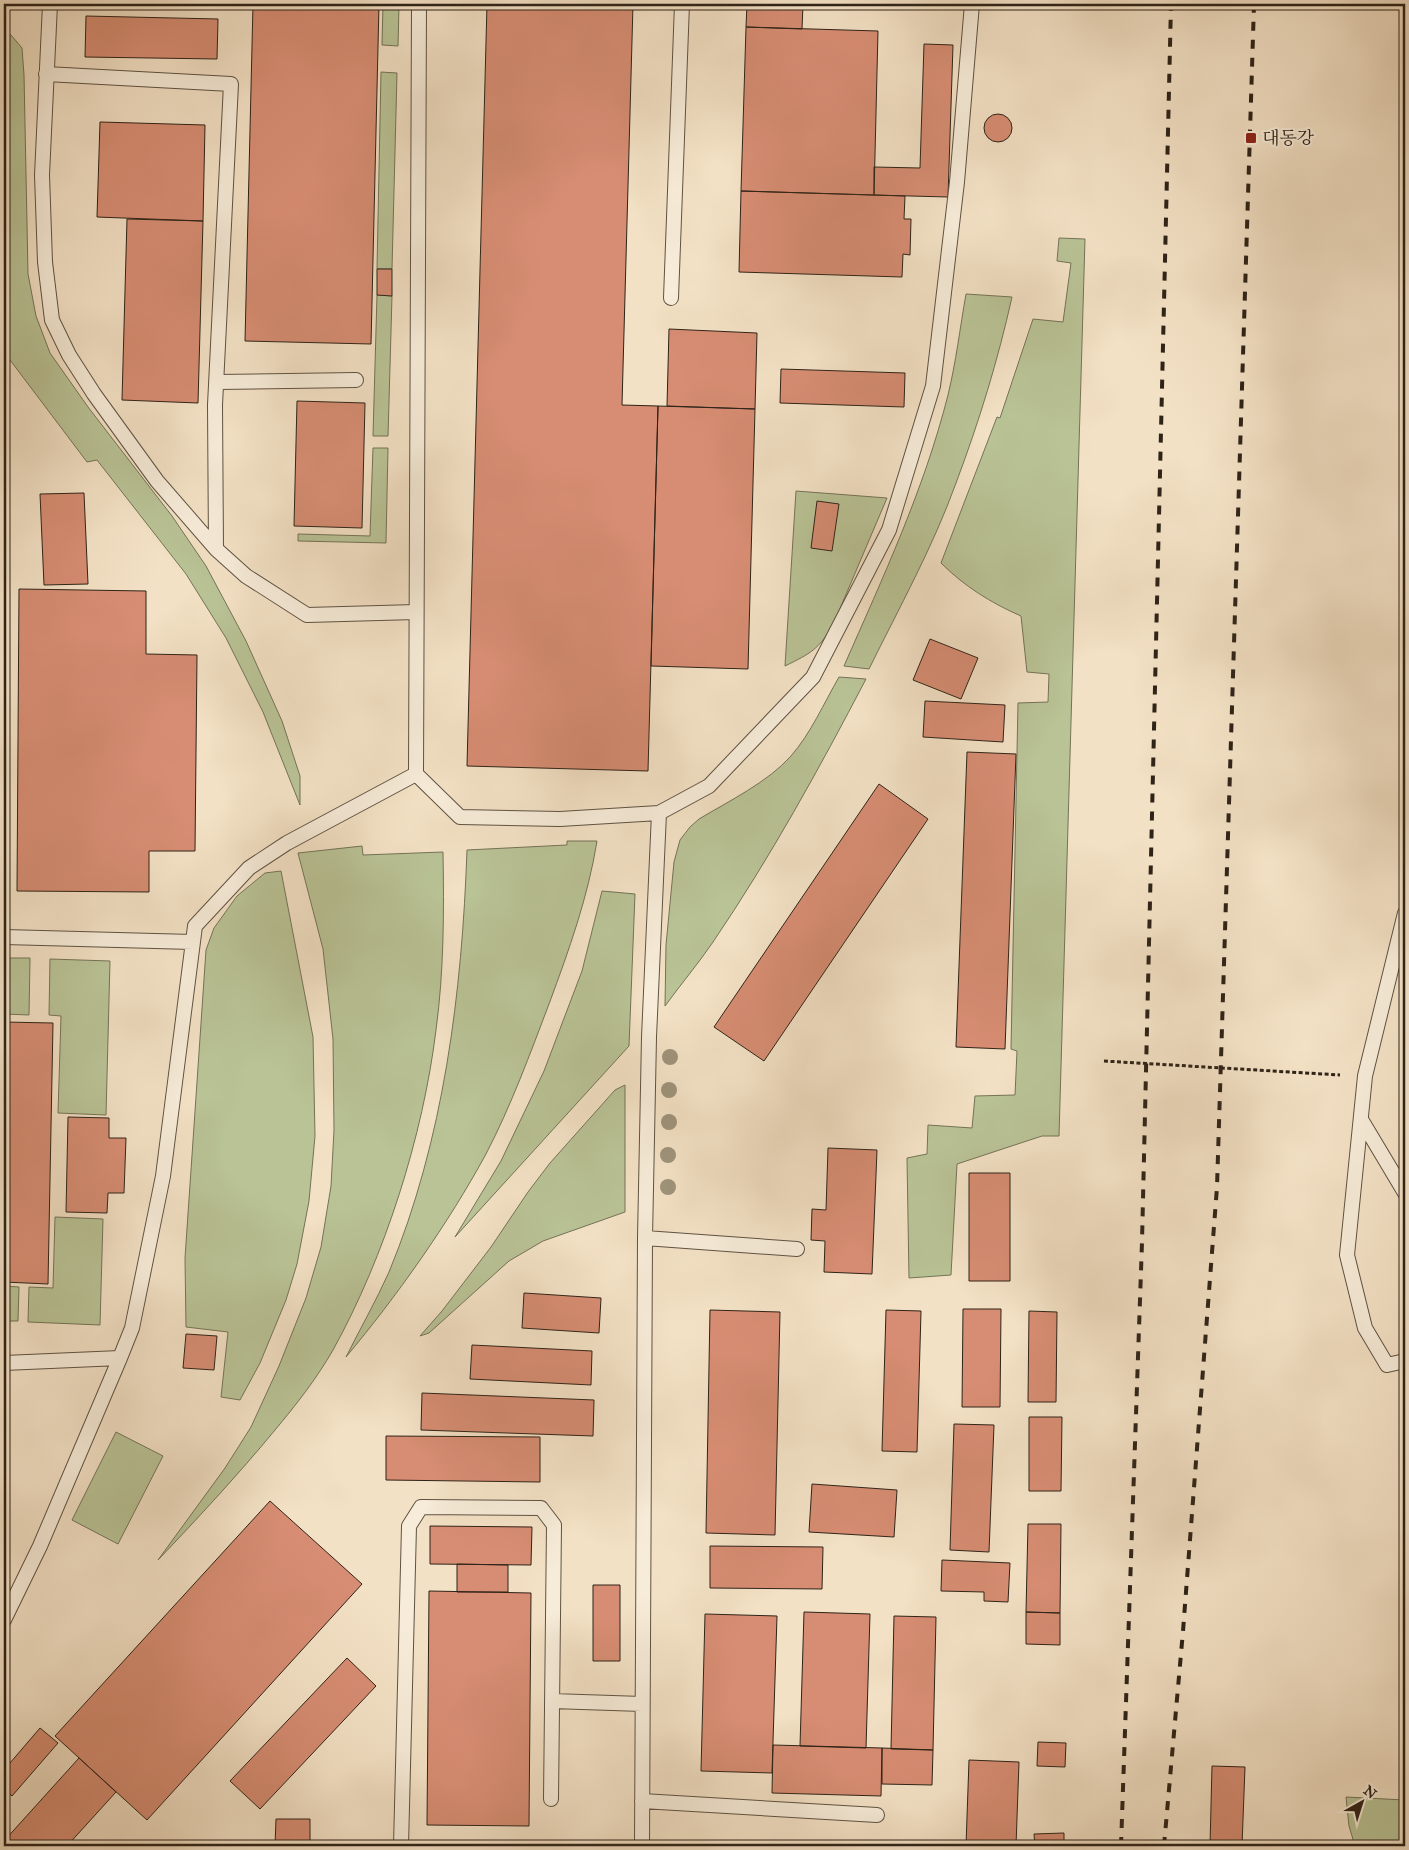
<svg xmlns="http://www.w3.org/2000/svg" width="1409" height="1850" font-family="'IM FELL Great Primer','Noto Serif KR',serif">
<rect width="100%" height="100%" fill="#f3e1c5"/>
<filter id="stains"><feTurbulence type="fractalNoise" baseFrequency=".004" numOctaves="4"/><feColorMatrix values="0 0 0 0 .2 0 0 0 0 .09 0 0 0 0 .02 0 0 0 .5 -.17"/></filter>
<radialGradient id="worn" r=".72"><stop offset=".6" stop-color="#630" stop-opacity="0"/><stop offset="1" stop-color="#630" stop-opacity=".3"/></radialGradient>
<path fill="#b9c396" stroke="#747357" d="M 383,4 L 399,4 L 398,46 L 382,45 Z
M 4,34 L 11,35 L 22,48 L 24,75 L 28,274 L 36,316 L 50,353 L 88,407 L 172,516 L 206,566 L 246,641 L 282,721 L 300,776 L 300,805 L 263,712 L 226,638 L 186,574 L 97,460 L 87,462 L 4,352 Z
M 381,72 L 397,73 L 392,269 L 377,269 Z
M 1059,238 L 1085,239 L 1059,1136 L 1042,1136 L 957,1164 L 951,1275 L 909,1278 L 907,1158 L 927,1154 L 928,1125 L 972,1128 L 975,1096 L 1015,1095 L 1017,1051 L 1011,1049 L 1018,703 L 1048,702 L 1049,674 L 1027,672 L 1021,616 C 991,603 964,586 941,563 L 997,417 L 1000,418 L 1033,319 L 1063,322 L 1071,263 L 1057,261 Z
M 966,294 L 1012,297 C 998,360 979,422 956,483 C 933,547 899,608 869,669 L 844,666 C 883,577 924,490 948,395 C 956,362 960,328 966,294 Z
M 377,295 L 392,296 L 388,436 L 373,436 Z
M 373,448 L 388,448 L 386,543 L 298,541 L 298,534 L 370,536 Z
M 796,491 L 887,498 L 833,625 C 818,650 811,653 785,666 Z
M 839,677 L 866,679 C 819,769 770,858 713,942 C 698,964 681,984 665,1006 L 666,945 L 674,862 L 680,840 L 690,827 L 699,819 C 729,801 768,782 791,756 C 811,733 824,703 839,677 Z
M 567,841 L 597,841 C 588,897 569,950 549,1004 C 530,1054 511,1106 486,1154 C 448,1224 397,1296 346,1357 C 360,1329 376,1301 389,1272 C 444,1139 462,993 467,850 L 567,845 Z
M 362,846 L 363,855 L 443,852 C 444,911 444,971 436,1030 C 423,1136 385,1256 333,1350 C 317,1378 296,1405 275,1430 C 238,1475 198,1518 158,1560 L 225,1468 L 251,1427 L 279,1366 L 306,1298 L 321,1247 L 331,1186 L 334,1130 L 333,1039 L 323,949 L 298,853 Z
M 281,871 L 313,1037 L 315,1136 L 309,1201 L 297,1264 L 286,1300 L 260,1363 L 240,1400 L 221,1397 L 228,1332 L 186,1327 L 185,1258 L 206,950 L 214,928 L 237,896 L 265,873 Z
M 602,891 L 635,894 L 629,1046 L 455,1237 L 501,1161 L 544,1071 L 582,971 Z
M 4,958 L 30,958 L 29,1015 L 4,1014 Z
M 50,959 L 110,961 L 106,1115 L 58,1113 L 61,1016 L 49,1015 Z
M 625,1085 L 625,1212 L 543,1241 L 509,1261 L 429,1333 L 420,1336 L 442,1311 L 491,1247 L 528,1192 L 550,1163 L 615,1090 Z
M 55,1217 L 103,1219 L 100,1325 L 28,1322 L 29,1287 L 53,1288 Z
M 4,1286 L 19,1287 L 18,1321 L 4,1321 Z
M 116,1432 L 163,1456 L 118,1544 L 72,1520 Z
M 1346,1797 L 1405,1800 L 1405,1846 L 1355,1846 L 1349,1826 Z"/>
<path fill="#d78d73" stroke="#2e2318" d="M 253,4 L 379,4 L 371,344 L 245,341 Z
M 487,4 L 633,4 L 622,405 L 658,406 L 648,771 L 467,766 Z
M 747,4 L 803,4 L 802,29 L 746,27 Z
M 86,16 L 218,19 L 217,59 L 85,57 Z
M 746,27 L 878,31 L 874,195 L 741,191 Z
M 924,44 L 953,45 L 948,197 L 874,195 L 874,167 L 920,168 Z
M984 128a14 14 0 1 1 28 0a14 14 0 1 1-28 0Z
M 100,122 L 205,125 L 203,221 L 97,217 Z
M 741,191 L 905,196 L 904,219 L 911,219 L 910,255 L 903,254 L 902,277 L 739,272 Z
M 127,219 L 203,221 L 198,403 L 122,400 Z
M 377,269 L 392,269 L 392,296 L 377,295 Z
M 669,329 L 757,333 L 755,409 L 667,406 Z
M 781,369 L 905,373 L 904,407 L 780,403 Z
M 297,401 L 365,403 L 362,528 L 294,526 Z
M 658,406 L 755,409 L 748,669 L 651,666 Z
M 84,493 L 88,584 L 44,585 L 40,494 Z
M 817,501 L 839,504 L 832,551 L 811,548 Z
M 19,589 L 146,591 L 146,654 L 197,655 L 195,851 L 149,851 L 149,892 L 17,891 Z
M 930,639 L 978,658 L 961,699 L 913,680 Z
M 925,701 L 1005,705 L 1003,742 L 923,737 Z
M 967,752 L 1016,754 L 1005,1049 L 956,1047 Z
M 879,784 L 928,819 L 764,1061 L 714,1027 Z
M 4,1022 L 53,1023 L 48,1284 L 4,1282 Z
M 68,1117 L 109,1118 L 109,1138 L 126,1138 L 124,1193 L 108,1193 L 107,1213 L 66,1212 Z
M 828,1148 L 877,1150 L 872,1274 L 824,1272 L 825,1241 L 811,1240 L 812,1209 L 826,1210 Z
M 969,1173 L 1010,1173 L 1010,1281 L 969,1281 Z
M 524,1293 L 601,1298 L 599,1333 L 522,1328 Z
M 963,1309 L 1001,1309 L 1000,1407 L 962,1407 Z
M 710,1310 L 780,1312 L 775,1535 L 706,1533 Z
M 886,1310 L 921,1311 L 917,1452 L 882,1451 Z
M 1029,1311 L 1057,1312 L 1056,1402 L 1028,1402 Z
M 186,1334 L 217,1336 L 214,1370 L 183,1368 Z
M 472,1345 L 592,1351 L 591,1385 L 470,1379 Z
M 422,1393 L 594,1400 L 593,1436 L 421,1430 Z
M 1029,1417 L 1062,1417 L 1061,1491 L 1029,1491 Z
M 954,1424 L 994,1425 L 989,1552 L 950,1550 Z
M 386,1436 L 540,1437 L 540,1482 L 386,1480 Z
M 812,1484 L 897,1490 L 894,1537 L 809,1532 Z
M 270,1501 L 362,1584 L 147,1820 L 55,1736 Z
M 1028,1524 L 1061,1524 L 1060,1613 L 1026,1612 Z
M 430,1526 L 532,1527 L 531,1565 L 430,1564 Z
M 710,1546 L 823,1547 L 822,1589 L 710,1588 Z
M 942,1560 L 1010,1563 L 1008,1602 L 984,1601 L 984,1592 L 941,1591 Z
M 457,1564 L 508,1565 L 508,1592 L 457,1592 Z
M 593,1585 L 620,1585 L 620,1661 L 593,1661 Z
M 429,1591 L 531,1593 L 529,1826 L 427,1825 Z
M 804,1612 L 870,1614 L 866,1748 L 800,1746 Z
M 1026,1612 L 1060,1613 L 1060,1645 L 1026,1644 Z
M 705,1614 L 777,1616 L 772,1773 L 701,1771 Z
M 894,1616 L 936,1617 L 933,1750 L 891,1749 Z
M 347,1658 L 376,1686 L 260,1809 L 230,1781 Z
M 40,1728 L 58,1743 L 12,1796 L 4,1789 L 4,1770 Z
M 1038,1742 L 1066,1743 L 1065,1767 L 1037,1766 Z
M 773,1745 L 882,1748 L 881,1796 L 772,1793 Z
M 882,1748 L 933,1750 L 932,1785 L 882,1784 Z
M 79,1758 L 116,1792 L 67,1846 L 4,1846 L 4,1841 Z
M 969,1760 L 1019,1762 L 1016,1846 L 966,1846 Z
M 1212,1766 L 1245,1767 L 1242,1846 L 1210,1846 Z
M 276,1819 L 310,1819 L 310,1846 L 275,1846 Z
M 1064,1833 L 1064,1846 L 1035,1846 L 1034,1834 Z
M 426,1844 L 492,1846 L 426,1846 Z"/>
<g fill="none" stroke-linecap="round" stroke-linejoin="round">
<defs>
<path id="lane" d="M 50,4 L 42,175 L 45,262 L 52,320 L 69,355 L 94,394 L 157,481 L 216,549 L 246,576 L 307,615 L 416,612
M 419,4 L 416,774 L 460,817 L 560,819 L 659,813 L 709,786 L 813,677 L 889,530 L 933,386 L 957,182 L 972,4
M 46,74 L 231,84 L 215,405 L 216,549
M 671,298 L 682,4
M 217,382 L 356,380
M 1405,913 L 1365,1076 L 1347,1255 L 1365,1328 L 1387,1365 L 1405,1361
M 4,937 L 193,942
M 1362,1121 L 1405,1193
M 645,1238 L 797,1249
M 4,1363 L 120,1358
M 4,1620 L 40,1546 L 120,1358 L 132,1328 L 163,1176 L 195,926 L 249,868 L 287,843 L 416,774
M 552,1701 L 642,1704
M 642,1801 L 877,1815
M 401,1846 L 409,1526 L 421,1507 L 541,1508 L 554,1525 L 551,1799
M 642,1846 L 645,1238 L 649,1037 L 659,813"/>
</defs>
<use href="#lane" stroke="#5f5243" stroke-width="16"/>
<path stroke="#2e2318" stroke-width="3" stroke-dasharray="4 2.5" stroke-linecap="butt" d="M 1104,1061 L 1340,1075"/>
<use href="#lane" stroke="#f7ecd9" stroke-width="14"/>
<path stroke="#2e2318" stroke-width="4" stroke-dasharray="9 9" stroke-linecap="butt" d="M 1121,1846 L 1142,1242 L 1171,4
M 1164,1846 L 1183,1631 L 1217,1187 L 1254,4"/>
</g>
<g fill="#9e937b">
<circle cx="670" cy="1057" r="8"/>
<circle cx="669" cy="1090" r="8"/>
<circle cx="669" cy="1122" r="8"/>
<circle cx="668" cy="1155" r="8"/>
<circle cx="668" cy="1187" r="8"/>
</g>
<rect fill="#8f2418" stroke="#f7ecd9" stroke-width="2" x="1245" y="132" width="12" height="12" rx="2.5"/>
<g text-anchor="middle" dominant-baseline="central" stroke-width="4.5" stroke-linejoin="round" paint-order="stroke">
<g font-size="18" fill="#2e2318" stroke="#f7ecd9" text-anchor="start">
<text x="1262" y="138">대동강</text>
</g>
</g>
<rect width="1409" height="1850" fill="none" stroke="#f3e1c5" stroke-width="20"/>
<rect x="5" y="5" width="1399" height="1840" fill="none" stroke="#2e2318" stroke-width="2.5"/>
<rect x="10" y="10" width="1389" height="1830" fill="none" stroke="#2e2318"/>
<g transform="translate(1362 1802) rotate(39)" stroke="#f7ecd9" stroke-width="4" paint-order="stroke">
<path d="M0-4L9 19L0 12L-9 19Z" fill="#2e2318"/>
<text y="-8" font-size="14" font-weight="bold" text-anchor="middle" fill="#2e2318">N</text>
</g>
<rect width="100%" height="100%" filter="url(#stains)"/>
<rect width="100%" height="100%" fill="url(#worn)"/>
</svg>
